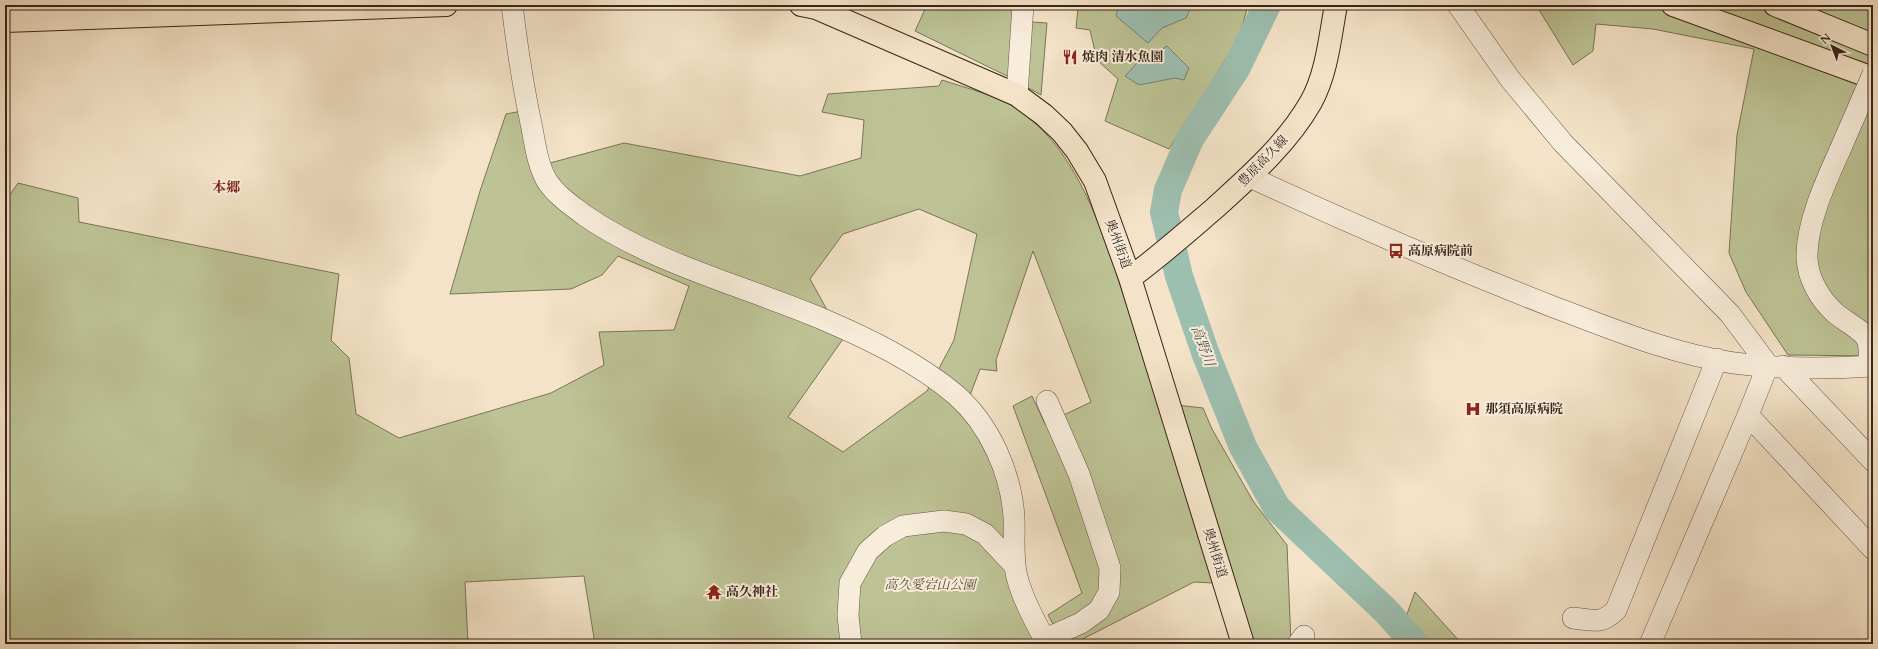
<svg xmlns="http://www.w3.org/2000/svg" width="1878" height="649" font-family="Cardo,'Noto Serif JP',serif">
<rect width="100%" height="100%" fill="#f4e3c8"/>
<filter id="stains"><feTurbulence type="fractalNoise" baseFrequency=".005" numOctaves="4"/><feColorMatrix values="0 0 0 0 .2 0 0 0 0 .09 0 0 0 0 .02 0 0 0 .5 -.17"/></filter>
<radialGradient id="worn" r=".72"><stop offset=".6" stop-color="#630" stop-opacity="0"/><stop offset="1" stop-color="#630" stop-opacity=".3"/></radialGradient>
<path fill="#bdc395" stroke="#7b7457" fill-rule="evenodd" d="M 927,5 L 1031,5 L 1032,22 L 1047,23 L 1041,95 L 1007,76 L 915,31 Z
M 1103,5 L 1248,5 L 1239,38 L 1169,149 L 1105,121 L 1118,79 L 1097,60 L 1090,30 L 1076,28 L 1078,8 L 1101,8 Z
M 1536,5 L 1873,5 L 1873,356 L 1788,355 L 1746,292 L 1729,253 L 1737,135 L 1754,49 L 1653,29 L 1596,24 L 1593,51 L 1573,65 Z
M 942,80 C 966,88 999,96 1019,110 C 1078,152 1100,225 1122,291 C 1134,328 1147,365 1158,403 L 1203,408 L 1212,429 L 1253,501 L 1287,545 L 1291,644 L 1252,644 L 1232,584 L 1194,582 L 1073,644 L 1064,644 L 1048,615 L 1082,593 L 1013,406 L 1032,396 L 1045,424 L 1091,402 L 1033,251 L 996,360 L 997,371 L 980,369 L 964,411 L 1008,495 L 1041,644 L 731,644 L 730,639 L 687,644 L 595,644 L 584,576 L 465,582 L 468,644 L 5,644 L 5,202 L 18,183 L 78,198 L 79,222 L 339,274 L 331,340 L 349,358 L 356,414 L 399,438 L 551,393 L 604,365 L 599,332 L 674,330 L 689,286 L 618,256 L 602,275 L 571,289 L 450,294 L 480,191 L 506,114 L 522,111 L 550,163 L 624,143 L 800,176 L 861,158 L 864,120 L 822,112 L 828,94 L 939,86 ZM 919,209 L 977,234 L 954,340 L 927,391 L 843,452 L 788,417 L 843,339 L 810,279 L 843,234 Z
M 1415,592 L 1462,644 L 1396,644 Z"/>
<path fill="#9dbfb0" stroke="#758174" d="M 1119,5 L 1192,5 L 1186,18 L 1162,28 L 1148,43 L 1116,16 Z
M 1167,46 L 1189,68 L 1184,80 L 1175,78 L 1139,85 L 1125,76 L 1139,61 L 1153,59 L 1155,54 Z"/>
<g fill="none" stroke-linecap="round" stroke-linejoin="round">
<path stroke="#9dbfb0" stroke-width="28" d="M 1267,5 L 1237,67 L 1190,139 L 1168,190 L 1164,212 L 1179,276 L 1205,352 L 1243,447 L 1277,508 L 1387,612 L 1415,644"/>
<defs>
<path id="minor" d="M 512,5 C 517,46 523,87 532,128 C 535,145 538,166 547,181 C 556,195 571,205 584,215 C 655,264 741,285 820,318 C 867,338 917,362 956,395 C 990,425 1011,473 1014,517 C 1015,537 1012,558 1017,577 C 1023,600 1036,623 1047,644
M 1458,5 L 1510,79 L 1563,143 L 1730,314 L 1768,365 L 1748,415 L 1873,549
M 1017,95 L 1023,5
M 1840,150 C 1826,181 1806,224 1807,258 C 1808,279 1820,299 1834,312 C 1843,321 1865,330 1868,342 C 1870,349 1869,359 1869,366
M 1250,177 C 1349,223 1449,266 1551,306 C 1610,328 1671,354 1734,363 C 1779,369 1828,369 1873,366
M 1783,366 L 1873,461
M 1573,618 C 1593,620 1601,625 1616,610 L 1717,359
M 1045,639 L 1081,623 L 1099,610 L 1109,592 L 1110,568 L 1079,474 L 1047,401
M 851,644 L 848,615 L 850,583 L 868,551 L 885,536 L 903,526 L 944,521 L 966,524 L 985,534 L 1015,566
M 1298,644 L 1304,636
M 1650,644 L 1748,415"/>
<path id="major" d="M 801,5 L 816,8 L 1017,95 L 1044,115 L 1062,132 L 1077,151 L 1095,181 L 1130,278 L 1243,644
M 5,21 L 446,5
M 1130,278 C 1160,256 1187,232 1215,208 C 1250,176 1287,144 1311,102 C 1327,73 1330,37 1336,5"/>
<path id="highway" d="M 1673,5 L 1873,78
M 1775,5 L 1873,45"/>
</defs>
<use href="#minor" stroke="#685445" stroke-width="22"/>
<use href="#major" stroke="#392419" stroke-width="24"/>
<use href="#highway" stroke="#392419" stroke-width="24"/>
<use href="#minor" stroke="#f8eddb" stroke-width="21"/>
<use href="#major" stroke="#f4e3c8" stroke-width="22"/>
<use href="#highway" stroke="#f4e3c8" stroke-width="22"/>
<defs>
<path id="minor-bridge" d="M 1840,150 L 1873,74"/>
</defs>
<use href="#minor-bridge" stroke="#685445" stroke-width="22" stroke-linecap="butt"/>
<use href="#minor-bridge" stroke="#f8eddb" stroke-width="21"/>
</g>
<defs>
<symbol id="restaurant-bare" viewBox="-9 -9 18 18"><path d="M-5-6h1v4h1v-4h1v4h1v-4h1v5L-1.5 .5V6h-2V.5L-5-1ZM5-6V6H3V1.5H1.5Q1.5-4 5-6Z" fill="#8f2418" stroke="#f8eddb" stroke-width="2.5" paint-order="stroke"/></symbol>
<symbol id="bus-bare" viewBox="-9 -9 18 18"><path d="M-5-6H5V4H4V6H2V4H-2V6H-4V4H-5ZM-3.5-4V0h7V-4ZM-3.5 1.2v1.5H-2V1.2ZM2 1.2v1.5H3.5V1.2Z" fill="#8f2418" stroke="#f8eddb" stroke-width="2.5" paint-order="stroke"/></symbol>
<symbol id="hospital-bare" viewBox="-9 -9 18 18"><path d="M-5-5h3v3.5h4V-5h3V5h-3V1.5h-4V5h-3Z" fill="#8f2418" stroke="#f8eddb" stroke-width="2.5" paint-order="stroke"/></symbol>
<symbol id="temple-bare" viewBox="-9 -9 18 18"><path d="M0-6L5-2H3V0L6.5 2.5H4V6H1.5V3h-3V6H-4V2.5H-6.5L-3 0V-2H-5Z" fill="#8f2418" stroke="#f8eddb" stroke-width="2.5" paint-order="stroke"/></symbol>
</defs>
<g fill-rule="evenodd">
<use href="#restaurant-bare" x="1059" y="46" width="22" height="22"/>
<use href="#bus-bare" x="1385" y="240" width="22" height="22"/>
<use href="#hospital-bare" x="1462" y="398" width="22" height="22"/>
<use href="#temple-bare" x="703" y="581" width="22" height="22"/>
</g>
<g text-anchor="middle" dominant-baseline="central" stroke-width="4" stroke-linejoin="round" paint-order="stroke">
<g font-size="13" font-weight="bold" fill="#392419" stroke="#f8eddb" text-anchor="start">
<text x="1082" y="57">焼肉 清水魚園</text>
<text x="1408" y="251">高原病院前</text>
<text x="1485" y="409">那須高原病院</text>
<text x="726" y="592">高久神社</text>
</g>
<g font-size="13" fill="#392419" stroke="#f8eddb">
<text transform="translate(1263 161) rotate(-46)">豊原高久線</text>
<text transform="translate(1118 244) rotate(70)">奥州街道</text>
<text transform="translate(1215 553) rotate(73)">奥州街道</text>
</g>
<g font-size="13" font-style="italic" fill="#5a4c38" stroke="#f8eddb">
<text x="930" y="585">高久愛宕山公園</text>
</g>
<g font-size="14" font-weight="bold" fill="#7a1f14" stroke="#f8eddb">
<text x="226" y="187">本郷</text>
</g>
<g font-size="14" font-style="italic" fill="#575246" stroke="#f8eddb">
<text transform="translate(1203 346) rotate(70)">高野川</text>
</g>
</g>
<rect width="1878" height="649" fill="none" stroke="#f4e3c8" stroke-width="20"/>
<rect x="6" y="6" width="1866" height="637" fill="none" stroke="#392419" stroke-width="2"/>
<rect x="10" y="10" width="1858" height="629" fill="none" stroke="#392419"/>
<g transform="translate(1832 46) rotate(318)" stroke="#f8eddb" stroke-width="3" paint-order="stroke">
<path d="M0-3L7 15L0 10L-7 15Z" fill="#392419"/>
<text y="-6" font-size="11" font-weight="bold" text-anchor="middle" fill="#392419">N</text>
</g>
<rect width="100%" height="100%" filter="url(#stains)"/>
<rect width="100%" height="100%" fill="url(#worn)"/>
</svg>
